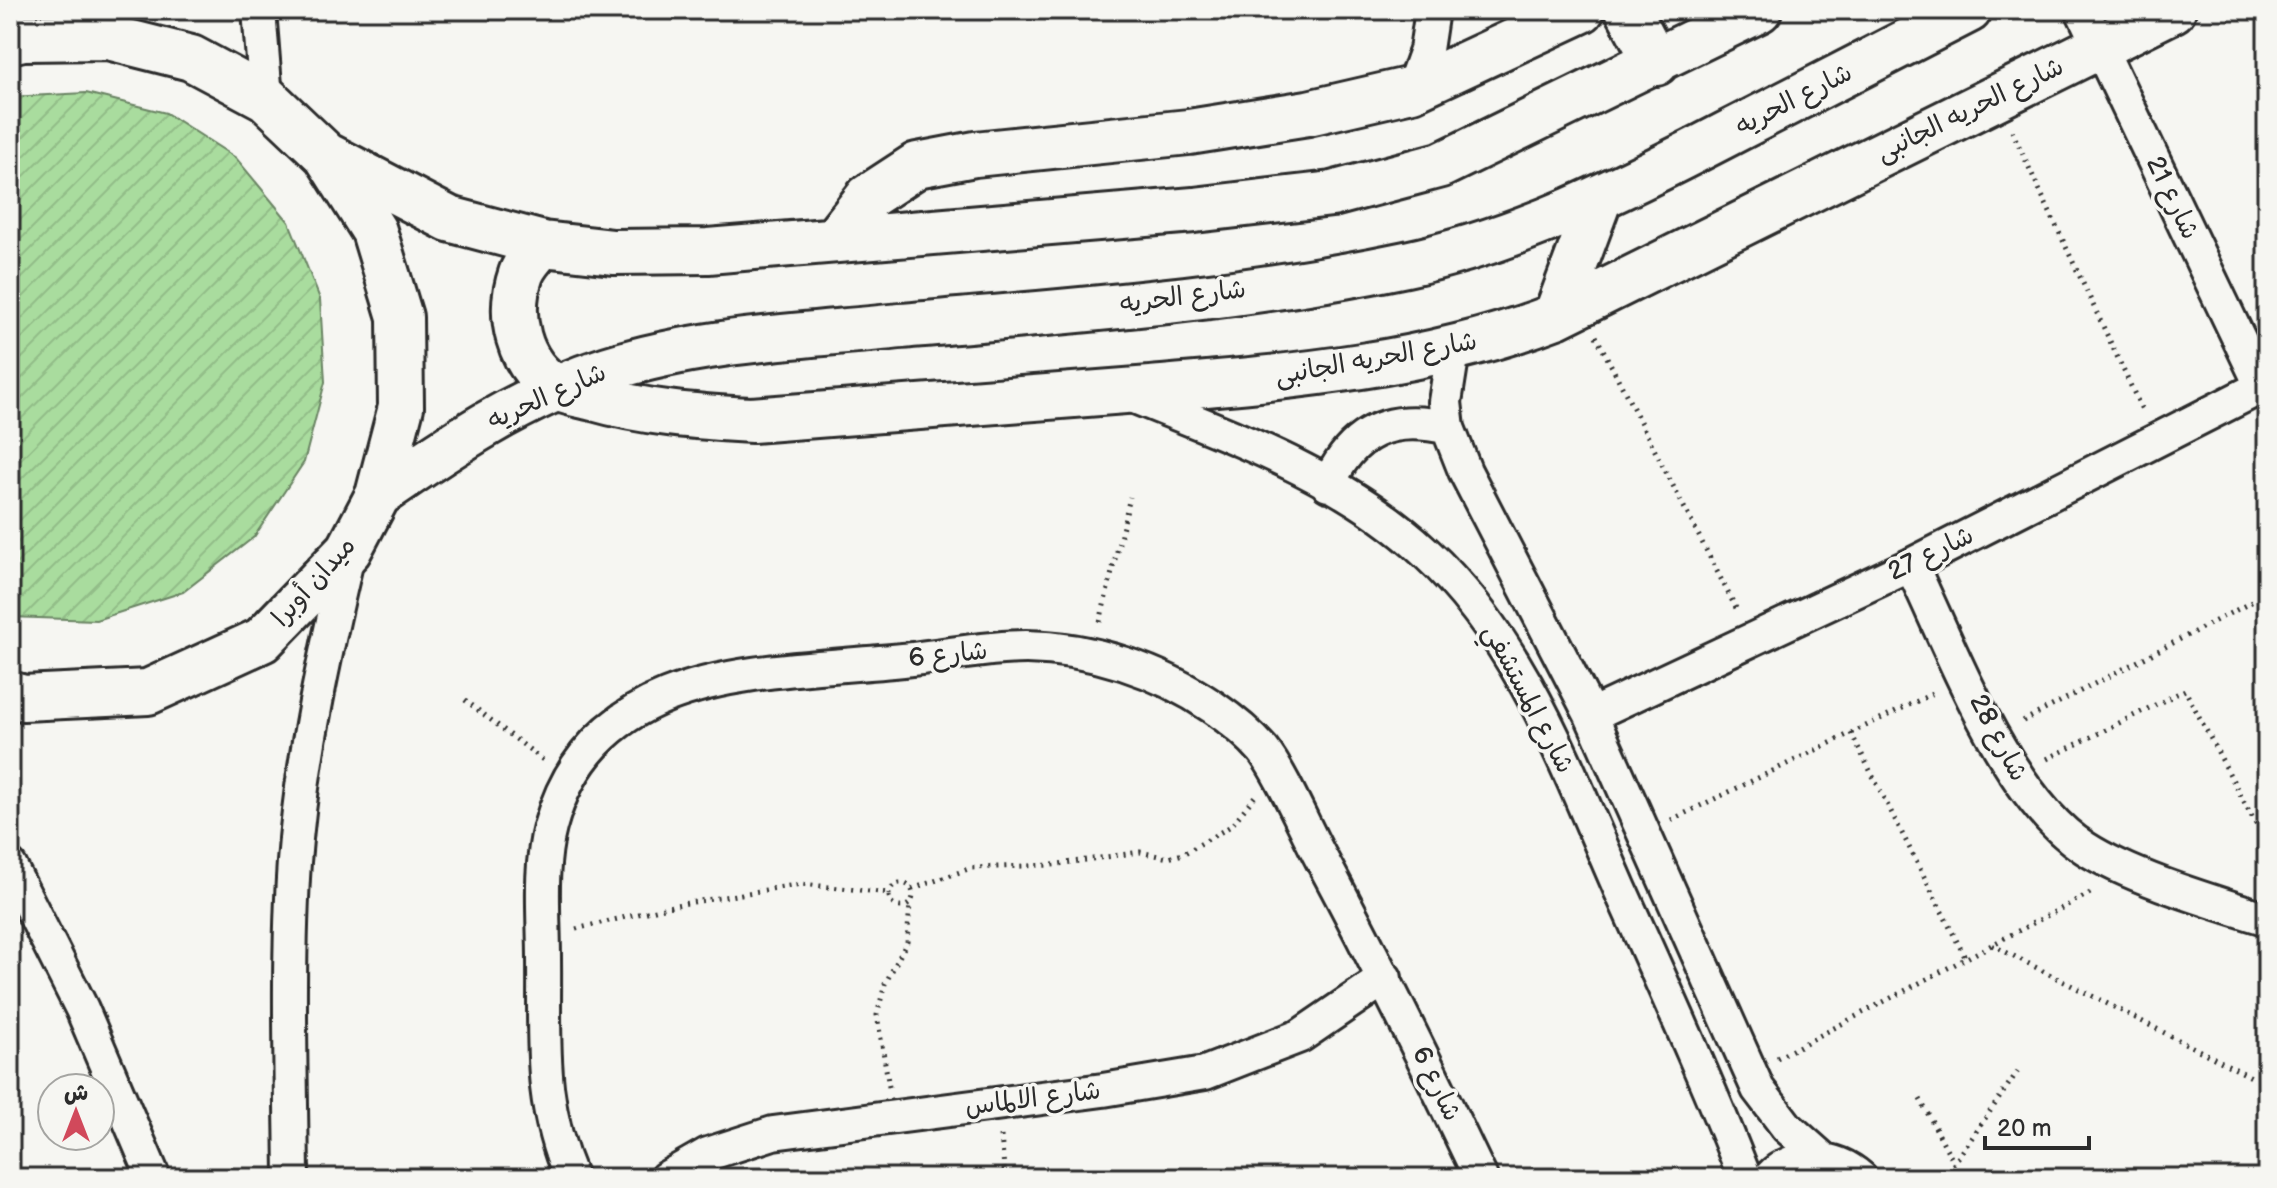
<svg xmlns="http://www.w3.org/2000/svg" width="2277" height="1188" font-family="'Balsamiq Sans','Playpen Sans Arabic',sans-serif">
<defs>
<pattern id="garden-furrows" width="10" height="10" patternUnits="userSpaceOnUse" patternTransform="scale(2)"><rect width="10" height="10" fill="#a9dc9e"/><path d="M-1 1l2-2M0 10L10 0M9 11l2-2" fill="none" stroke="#92bd88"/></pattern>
</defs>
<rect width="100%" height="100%" fill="#f6f6f2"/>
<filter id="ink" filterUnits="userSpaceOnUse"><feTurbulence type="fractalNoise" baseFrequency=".0125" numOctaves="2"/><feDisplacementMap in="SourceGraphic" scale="16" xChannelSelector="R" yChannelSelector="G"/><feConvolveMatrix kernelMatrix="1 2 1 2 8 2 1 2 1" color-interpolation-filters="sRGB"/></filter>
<g filter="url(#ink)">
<path fill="url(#garden-furrows)" stroke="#6a8464" stroke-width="2" d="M 86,93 L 166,113 L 236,158 L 289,222 L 320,299 L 325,382 L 304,462 L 254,537 L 183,592 L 96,620 L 10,617 L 10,97 Z"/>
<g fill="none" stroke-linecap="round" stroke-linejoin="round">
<defs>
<path id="street" d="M 259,10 L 266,98
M 2082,10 L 2262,387
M 1412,89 L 1426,50 L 1432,10
M 1453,351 L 1445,402 L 1448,428 L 1465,471 L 1591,715 L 1758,1089 L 1787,1127 L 1823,1159
M 1127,394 C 1228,435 1344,476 1425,552 C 1523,642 1568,771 1620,889 C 1663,985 1707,1080 1745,1178
M 1328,485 C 1352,431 1391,414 1448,428
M 1911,565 C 1951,648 2007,799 2085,848 C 2131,878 2214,902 2267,919
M 1591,715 L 1911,565 L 2267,384
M 10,866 L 82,1009 L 154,1178
M 292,1178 C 291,1073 287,967 294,862 C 302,756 325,653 349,551
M 571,1178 C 538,1101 545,1040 544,959 C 544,916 539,868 550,827 C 595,662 767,674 903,660 C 943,656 986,647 1026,647 C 1091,648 1159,670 1213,707 C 1229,718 1250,735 1263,750 C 1282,774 1306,831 1322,860 C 1378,964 1430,1071 1481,1178
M 666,1178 L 708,1154 L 773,1133 L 1103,1090 L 1205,1073 L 1300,1036 L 1385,978
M 1769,1178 C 1794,1151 1835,1155 1861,1178"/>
<path id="secondary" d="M 1628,10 L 1656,63
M 10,41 L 23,38 L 108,37 L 191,58 L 266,98 L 326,155 L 374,231 L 400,317 L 401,407 L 378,495 L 349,550 L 262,640 L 148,692 L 23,698 L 10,694
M 326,155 L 449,219 L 543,244 L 613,252 L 708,251 L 1194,210 L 1332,194 L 1441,165 L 1759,10
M 835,239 L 868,197 L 917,165 L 975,154 L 1189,132 L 1308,113 L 1412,89 L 1582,10
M 543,244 C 535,253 525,263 521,274 C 507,314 517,365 557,388 C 567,393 582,395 593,398 C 645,413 697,417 752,420 C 885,410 1018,400 1151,389 C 1288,377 1427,366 1556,316 L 2173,10
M 1556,316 L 1599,200
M 378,495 C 450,445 523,396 608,369 C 702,339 803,336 901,326 C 1069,311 1240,299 1406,264 C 1520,240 1625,187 1727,134 C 1808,93 1888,51 1969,10"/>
</defs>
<use href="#street" stroke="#2b2b2b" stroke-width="38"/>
<use href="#secondary" stroke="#2b2b2b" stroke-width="50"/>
<path stroke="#2b2b2b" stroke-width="5" stroke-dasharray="2 6" stroke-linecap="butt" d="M 2012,131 L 2143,412
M 1596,336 L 1738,612
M 1100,622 L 1130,497
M 465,700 L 543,760
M 2023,721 L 2267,594
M 1851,733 L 1966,959
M 2047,759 L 2185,690 L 2267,845
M 1671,820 L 1936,692
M889 895a12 12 0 1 1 24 0a12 12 0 1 1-24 0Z
M 912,889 L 971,868 L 1052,865 L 1140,852 L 1168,858 L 1183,854 L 1231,826 L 1255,796
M 576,929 L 676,905 L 801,884 L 889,893
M 1992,945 L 2267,1085
M 1777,1058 L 2094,891
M 889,1087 L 877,1015 L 885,984 L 907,942 L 910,904
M 1920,1099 L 1954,1163
M 1001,1136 L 1005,1178
M 1944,1178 L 2018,1071"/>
<use href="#street" stroke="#f6f6f2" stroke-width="32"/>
<use href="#secondary" stroke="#f6f6f2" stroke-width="44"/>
</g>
</g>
<g text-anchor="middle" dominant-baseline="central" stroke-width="7" stroke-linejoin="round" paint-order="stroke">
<g font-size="26" fill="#2b2b2b" stroke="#f6f6f2">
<text transform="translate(1794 100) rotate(-27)">شارع الحريه</text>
<text transform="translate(1970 110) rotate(-26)">شارع الحريه الجانبى</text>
<text transform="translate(2172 198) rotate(64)">شارع 21</text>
<text transform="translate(1183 297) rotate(-7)">شارع الحريه</text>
<text transform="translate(1376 359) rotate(-10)">شارع الحريه الجانبى</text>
<text transform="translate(547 397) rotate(-24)">شارع الحريه</text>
<text transform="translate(1931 554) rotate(-26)">شارع 27</text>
<text transform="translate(314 582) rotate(-48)">ميدان أوبرا</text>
<text transform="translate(948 655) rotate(-6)">شارع 6</text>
<text transform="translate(1528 699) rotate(62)">شارع المستشفي</text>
<text transform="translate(1998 738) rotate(62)">شارع 28</text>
<text transform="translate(1436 1084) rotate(64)">شارع 6</text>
<text transform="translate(1033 1099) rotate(-7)">شارع الالماس</text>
</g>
</g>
<rect width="2277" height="1188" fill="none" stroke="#f6f6f2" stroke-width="40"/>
<rect x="20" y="20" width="2237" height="1148" fill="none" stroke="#2b2b2b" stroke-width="3" filter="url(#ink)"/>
<g transform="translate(76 1112)"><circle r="38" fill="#f6f6f2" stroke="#a5a5a2" stroke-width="2"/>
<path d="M0-6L14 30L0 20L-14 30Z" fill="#d1495b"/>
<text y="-12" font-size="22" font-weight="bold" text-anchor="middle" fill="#2b2b2b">ش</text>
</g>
<path d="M1985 1136v12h104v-12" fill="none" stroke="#2b2b2b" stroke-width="4"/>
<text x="1997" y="1136" font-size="24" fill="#2b2b2b" stroke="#f6f6f2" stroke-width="6" paint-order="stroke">20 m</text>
</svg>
